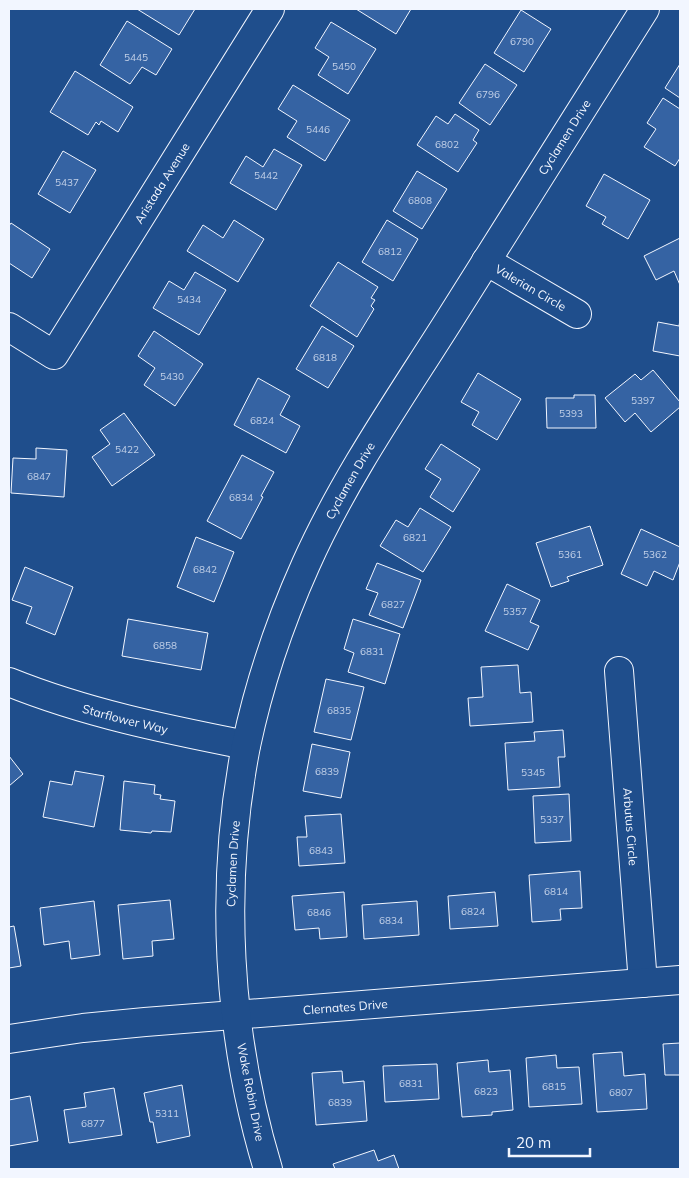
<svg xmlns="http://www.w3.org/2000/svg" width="689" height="1178" font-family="Mulish,sans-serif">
<rect width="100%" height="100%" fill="#1f4e8c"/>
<path fill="#3563a3" stroke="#f2f6ff" d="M 137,9 L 195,9 L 179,35 Z
M 356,9 L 411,9 L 396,34 Z
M 521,10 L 551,29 L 524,72 L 494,53 Z
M 127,21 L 172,49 L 156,75 L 142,67 L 130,84 L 100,65 Z
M 331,22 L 376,49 L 348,94 L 318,75 L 329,57 L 315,48 Z
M 485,64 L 517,85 L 490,125 L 459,103 Z
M 680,64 L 680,98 L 665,88 Z
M 75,71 L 133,107 L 118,132 L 101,121 L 99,125 L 96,122 L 88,135 L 50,112 Z
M 293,85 L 350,120 L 325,161 L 287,137 L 297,121 L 278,109 Z
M 663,98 L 680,109 L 680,158 L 675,166 L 644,147 L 656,129 L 647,123 Z
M 455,114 L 479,130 L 473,140 L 477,143 L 458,172 L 417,145 L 436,116 L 448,124 Z
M 274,149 L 302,165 L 276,210 L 230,183 L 246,156 L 263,167 Z
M 63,151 L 96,170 L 70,213 L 38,194 Z
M 417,171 L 447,189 L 422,229 L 393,211 Z
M 604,174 L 650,200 L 628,239 L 602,224 L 606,217 L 586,206 Z
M 234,220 L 264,239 L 238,282 L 187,251 L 203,225 L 223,238 Z
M 387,220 L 418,239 L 393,281 L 362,262 Z
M 11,223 L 50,249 L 32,278 L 9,263 L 9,226 Z
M 680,238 L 680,285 L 674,271 L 656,280 L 644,256 Z
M 338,262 L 378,287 L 371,298 L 375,300 L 371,306 L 374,309 L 357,337 L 310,306 Z
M 195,272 L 226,290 L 199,335 L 153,308 L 169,281 L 184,290 Z
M 680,320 L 680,356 L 653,351 L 658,322 L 679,326 Z
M 322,326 L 354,346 L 328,388 L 296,369 Z
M 154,331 L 203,364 L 175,406 L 144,385 L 155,368 L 138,356 Z
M 653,370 L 680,402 L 680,407 L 651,432 L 635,413 L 625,422 L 605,398 L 635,374 L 641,380 Z
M 478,373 L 521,399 L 497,440 L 472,425 L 479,412 L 461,402 Z
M 258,378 L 290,396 L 280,415 L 300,426 L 286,453 L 234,425 Z
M 574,395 L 595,395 L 596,428 L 547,428 L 546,398 L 574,398 Z
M 124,413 L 155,455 L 112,486 L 92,457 L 110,444 L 100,430 Z
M 441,444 L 480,469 L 453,512 L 430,497 L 441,479 L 425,469 Z
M 36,448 L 67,450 L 64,497 L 11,493 L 13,458 L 36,459 Z
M 242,455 L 274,472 L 261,496 L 263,497 L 241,539 L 207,521 Z
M 420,508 L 451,527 L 423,572 L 380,546 L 396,520 L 408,527 Z
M 590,526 L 603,565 L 567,577 L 569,581 L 551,587 L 536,543 Z
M 641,529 L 680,547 L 680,562 L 673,580 L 654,571 L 647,586 L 621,574 Z
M 196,537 L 234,552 L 214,602 L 177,587 Z
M 377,563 L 421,580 L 403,628 L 369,615 L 378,593 L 366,589 Z
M 25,567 L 73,587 L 55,635 L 26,623 L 32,607 L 12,600 Z
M 507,584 L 540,600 L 530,622 L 539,626 L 528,650 L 485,631 Z
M 128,619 L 208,633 L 201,670 L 122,656 Z
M 353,619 L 400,634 L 385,684 L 348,672 L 354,653 L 344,649 Z
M 518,665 L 520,693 L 531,692 L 533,722 L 470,726 L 468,698 L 483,697 L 481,667 Z
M 326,679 L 364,687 L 351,740 L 314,732 Z
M 563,730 L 565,757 L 558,757 L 560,787 L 508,790 L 505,743 L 535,741 L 534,732 Z
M 312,744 L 350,752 L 341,798 L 303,791 Z
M 9,756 L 23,774 L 9,786 Z
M 75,771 L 104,776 L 94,827 L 43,817 L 50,781 L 72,785 Z
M 124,781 L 155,785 L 154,794 L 161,795 L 160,799 L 175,801 L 171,832 L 152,831 L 151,833 L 120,830 Z
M 569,794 L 571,841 L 535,843 L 533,796 Z
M 341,814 L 345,863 L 299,866 L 297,837 L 307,837 L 305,816 Z
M 580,871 L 582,908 L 560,909 L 561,920 L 532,922 L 529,875 Z
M 344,892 L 347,937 L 320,939 L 319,928 L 295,930 L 292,896 Z
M 495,892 L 498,926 L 450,929 L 448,896 Z
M 170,900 L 174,939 L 152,941 L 153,956 L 123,959 L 118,905 Z
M 94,901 L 100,955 L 71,959 L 69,941 L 44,945 L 40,908 Z
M 417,901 L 419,935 L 364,939 L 362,905 Z
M 14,926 L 21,966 L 9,968 L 9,927 Z
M 680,1043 L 680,1075 L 665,1075 L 663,1044 Z
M 622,1052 L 624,1076 L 645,1074 L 647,1109 L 597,1112 L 593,1054 Z
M 556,1055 L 557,1068 L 579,1067 L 582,1104 L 529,1107 L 526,1058 Z
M 488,1060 L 489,1072 L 510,1070 L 513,1110 L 492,1112 L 492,1115 L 462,1117 L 457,1063 Z
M 437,1064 L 439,1099 L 385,1102 L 383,1066 Z
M 342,1071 L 343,1083 L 364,1081 L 367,1121 L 316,1125 L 312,1073 Z
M 182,1085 L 190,1136 L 157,1143 L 153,1122 L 150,1122 L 144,1093 Z
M 114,1088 L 122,1135 L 69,1143 L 64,1110 L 86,1107 L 84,1093 Z
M 30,1096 L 38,1141 L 9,1146 L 9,1100 Z
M 374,1150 L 378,1161 L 394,1155 L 399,1169 L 335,1169 L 333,1164 Z"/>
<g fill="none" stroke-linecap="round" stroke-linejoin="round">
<defs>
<g id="minor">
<path id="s1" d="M 486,261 L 577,314"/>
<path id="s2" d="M 9,327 L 54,355 L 270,9"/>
<path id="s3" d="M 619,671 L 643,983"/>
<path id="s4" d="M 9,682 C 86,713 165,729 246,745"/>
<path id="s5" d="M 9,1039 L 83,1028 L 145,1022 L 680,980"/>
<path id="s6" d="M 268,1169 C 227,1034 219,885 246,746 C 259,684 280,622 306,564 C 344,479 398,401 448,322 C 513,217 579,113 645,9"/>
</g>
</defs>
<use href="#minor" stroke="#f2f6ff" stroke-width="30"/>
<use href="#minor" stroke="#1f4e8c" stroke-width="28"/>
</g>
<g text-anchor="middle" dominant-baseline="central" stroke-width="4" stroke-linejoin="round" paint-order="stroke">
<g font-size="10" fill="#c3d1e8">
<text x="522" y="41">6790</text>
<text x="136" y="57">5445</text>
<text x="344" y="66">5450</text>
<text x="488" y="94">6796</text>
<text x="318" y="129">5446</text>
<text x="447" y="144">6802</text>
<text x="266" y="175">5442</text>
<text x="67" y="182">5437</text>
<text x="420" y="200">6808</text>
<text x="390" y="251">6812</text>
<text x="189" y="299">5434</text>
<text x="325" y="357">6818</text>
<text x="172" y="376">5430</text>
<text x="643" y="400">5397</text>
<text x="571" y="413">5393</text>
<text x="262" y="420">6824</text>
<text x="127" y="449">5422</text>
<text x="39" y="476">6847</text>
<text x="241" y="497">6834</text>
<text x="415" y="537">6821</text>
<text x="570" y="554">5361</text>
<text x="655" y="554">5362</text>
<text x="205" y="569">6842</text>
<text x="393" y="604">6827</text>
<text x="515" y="611">5357</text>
<text x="165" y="645">6858</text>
<text x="372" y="651">6831</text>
<text x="339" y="710">6835</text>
<text x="327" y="771">6839</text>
<text x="533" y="772">5345</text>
<text x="552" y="819">5337</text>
<text x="321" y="850">6843</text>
<text x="556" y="891">6814</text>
<text x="473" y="911">6824</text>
<text x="319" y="912">6846</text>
<text x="391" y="920">6834</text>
<text x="411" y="1083">6831</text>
<text x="554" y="1086">6815</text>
<text x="486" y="1091">6823</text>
<text x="621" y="1092">6807</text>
<text x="340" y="1102">6839</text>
<text x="167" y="1113">5311</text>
<text x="93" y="1123">6877</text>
</g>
<g font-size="12" fill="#f2f6ff" stroke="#1f4e8c">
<text stroke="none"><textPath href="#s6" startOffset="1119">Cyclamen Drive</textPath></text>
<text stroke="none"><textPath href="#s2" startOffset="256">Aristada Avenue</textPath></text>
<text stroke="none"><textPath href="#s1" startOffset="52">Valerian Circle</textPath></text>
<text stroke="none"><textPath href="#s6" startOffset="714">Cyclamen Drive</textPath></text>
<text stroke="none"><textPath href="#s4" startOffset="122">Starflower Way</textPath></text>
<text stroke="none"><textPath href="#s3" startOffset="156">Arbutus Circle</textPath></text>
<text stroke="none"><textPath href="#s6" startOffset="309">Cyclamen Drive</textPath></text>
<text stroke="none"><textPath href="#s5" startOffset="338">Clernates Drive</textPath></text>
<text transform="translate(251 1092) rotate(79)">Wake Robin Drive</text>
</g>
</g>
<rect width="689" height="1178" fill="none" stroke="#f2f6ff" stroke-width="20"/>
<path d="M509 1148v8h81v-8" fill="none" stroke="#f2f6ff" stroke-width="2.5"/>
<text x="516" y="1148" font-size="15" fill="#f2f6ff" stroke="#1f4e8c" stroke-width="4" paint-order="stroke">20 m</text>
</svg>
